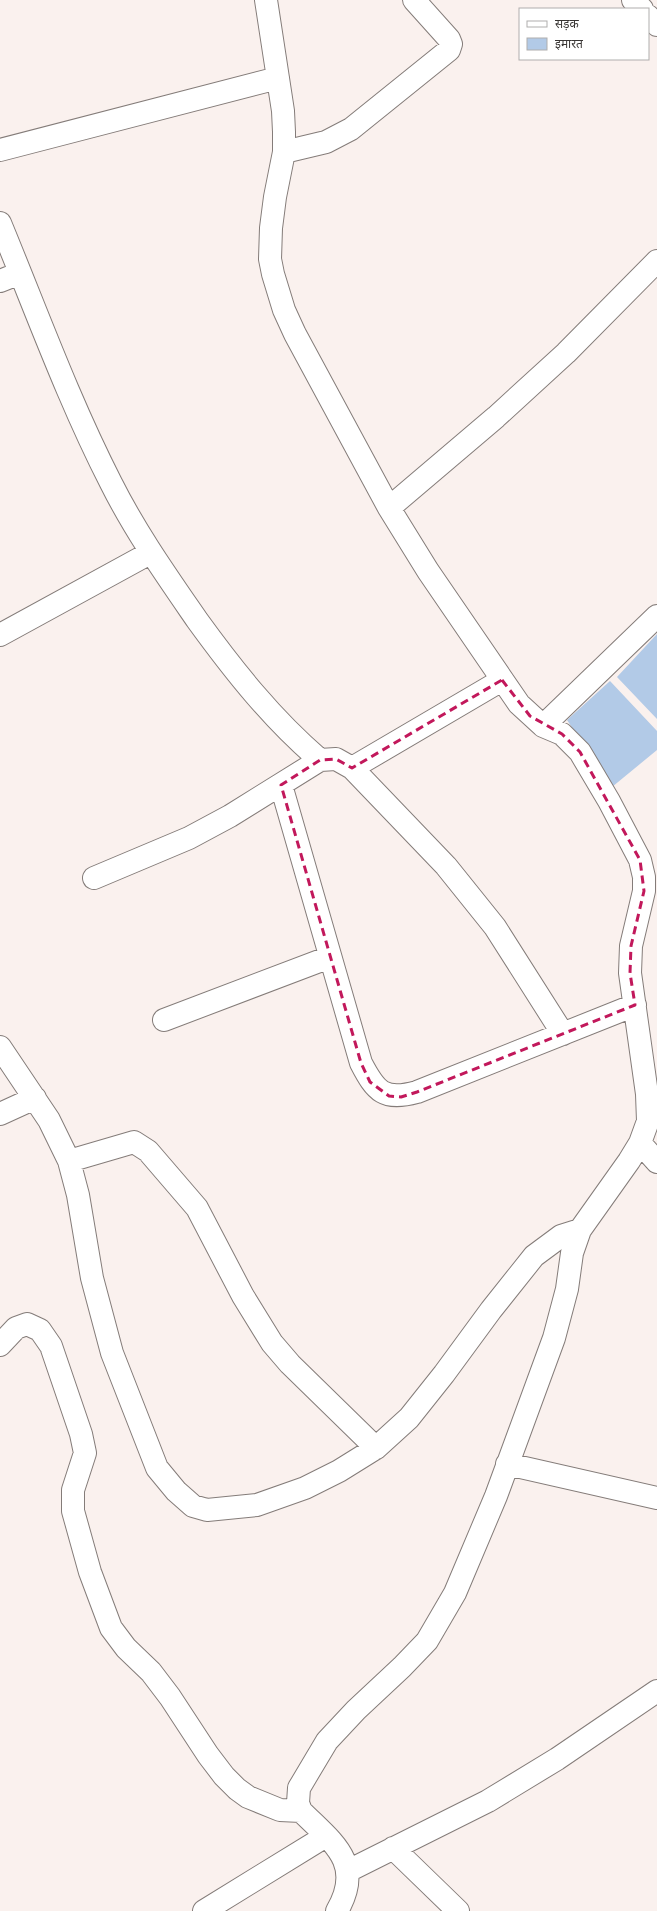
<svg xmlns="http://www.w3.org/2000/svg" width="657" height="1911" font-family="Helvetica,'Noto Sans Devanagari',sans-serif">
<rect width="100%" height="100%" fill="#faf1ee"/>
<path fill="#b2cae7" d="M 657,634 L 657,719 L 617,677 Z
M 610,681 L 657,731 L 657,750 L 612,787 L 567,720 Z"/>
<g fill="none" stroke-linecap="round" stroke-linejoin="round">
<defs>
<path id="minor" d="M 266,0 L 283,111 L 284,132 L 284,152 L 275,197 L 271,228 L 270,259 L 273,274 L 284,310 L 295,334 L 389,508 L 428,571 L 519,704 L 543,726 L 562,734 L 580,752 L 609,801 L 640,860 L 644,877 L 644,891 L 631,946 L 630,973 L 647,1094 L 648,1121 L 640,1143 L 629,1161 L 580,1230 L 572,1253 L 567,1289 L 554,1338 L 496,1496 L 455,1593 L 427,1641 L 402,1667 L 356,1710 L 327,1741 L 299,1788 L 298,1803 L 301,1811 C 332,1842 365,1863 337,1911
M 633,0 L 642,9
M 648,16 L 657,25
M 0,150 L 278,78
M 284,152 L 326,142 L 351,129 L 449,50 L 451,44 L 449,39 L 414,0
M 0,223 C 36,310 68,399 111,483 C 135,531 166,575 197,620 C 234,671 272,719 320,760
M 0,281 L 20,273
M 389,508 L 496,417 L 566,353 L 657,261
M 0,635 L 150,553
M 543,726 L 657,616
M 352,768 L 502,680
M 281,785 L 361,1063 C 376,1092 384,1101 417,1092 L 635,1005
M 94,878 L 189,838 L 230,816 L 320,760 L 336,759 L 352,768 L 446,866 L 495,927 L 563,1034
M 164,1020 L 330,957
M 0,1047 L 49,1120 L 69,1161 L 78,1195 L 92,1278 L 112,1353 L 157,1468 L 176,1491 L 193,1506 L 207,1510 L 257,1505 L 305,1488 L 339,1471 L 376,1448 L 409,1418 L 444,1374 L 491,1310 L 534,1256 L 561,1236 L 580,1230
M 0,1114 L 35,1098
M 640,1143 L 657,1162
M 69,1161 L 134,1142 L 148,1151 L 197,1208 L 243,1296 L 272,1343 L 290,1364 L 376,1448
M 0,1345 L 16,1328 L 27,1324 L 40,1330 L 51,1346 L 81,1434 L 85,1453 L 73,1490 L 73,1511 L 90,1572 L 111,1628 L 126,1648 L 151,1672 L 170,1697 L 208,1755 L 224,1776 L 237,1789 L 248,1797 L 280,1810 L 301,1811
M 507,1464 L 657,1498
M 393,1848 L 458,1911
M 348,1871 L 488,1801 L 557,1759 L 657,1691
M 204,1911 L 326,1836"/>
</defs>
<use href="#minor" stroke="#847c79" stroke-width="24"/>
<use href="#minor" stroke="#fff" stroke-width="22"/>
</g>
<path fill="none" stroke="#c2185b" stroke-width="3" stroke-dasharray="8 5" stroke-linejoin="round" d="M 502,680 L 530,716 L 562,734 L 580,752 L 640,860 L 644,891 L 631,946 L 630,973 L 635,1005 L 417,1092 L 401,1097 L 389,1096 L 370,1082 L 361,1063 L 281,785 L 320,760 L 336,759 L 352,768 Z"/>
<rect x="519" y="8" width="130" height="52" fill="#ffffff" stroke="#afaead"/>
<rect x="527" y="21" width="20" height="6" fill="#ffffff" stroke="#afaead"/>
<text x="555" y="28" font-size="12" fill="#383533">सड़क</text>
<rect x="527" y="38" width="20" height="12" fill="#b2cae7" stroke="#afaead"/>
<text x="555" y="48" font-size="12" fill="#383533">इमारत</text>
</svg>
